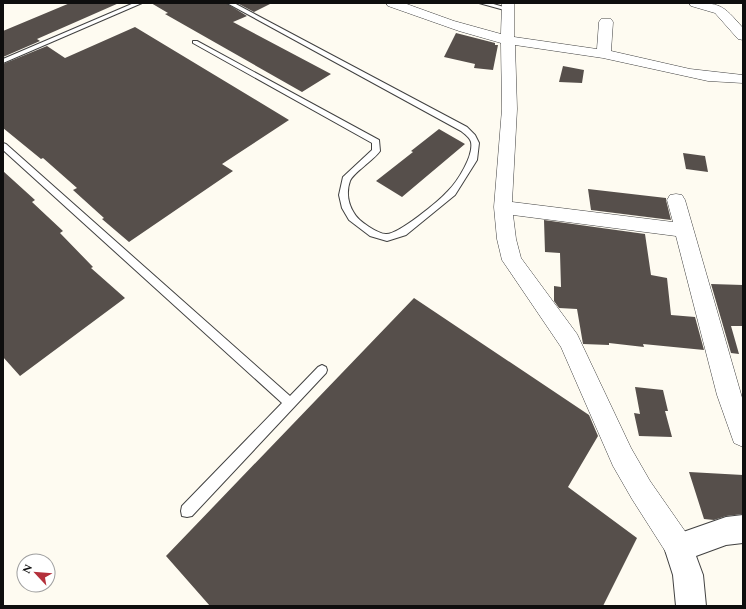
<svg xmlns="http://www.w3.org/2000/svg" width="746" height="609" font-family="Spectral,serif">
<rect width="100%" height="100%" fill="#fefbf1"/>
<path fill="#564f4b" d="M 70,3 L 119,3 L 37,39 L 40,41 L 3,57 L 3,31 Z
M 151,3 L 226,3 L 247,16 L 233,22 L 331,74 L 302,92 L 165,14 L 168,13 Z
M 237,3 L 272,3 L 254,12 Z
M 135,27 L 289,120 L 222,164 L 233,171 L 129,242 L 102,219 L 104,218 L 73,190 L 77,188 L 43,158 L 41,159 L 3,128 L 3,64 L 47,46 L 65,58 Z
M 456,33 L 495,43 L 495,45 L 498,45 L 493,70 L 474,68 L 475,64 L 444,57 Z
M 563,66 L 584,70 L 582,83 L 559,82 Z
M 439,129 L 465,144 L 402,197 L 376,181 L 413,152 L 411,151 Z
M 683,153 L 705,156 L 708,172 L 686,169 Z
M 3,171 L 35,200 L 32,202 L 63,231 L 60,233 L 93,267 L 91,268 L 125,298 L 20,376 L 3,357 Z
M 588,189 L 666,198 L 666,200 L 671,220 L 591,210 Z
M 544,220 L 645,234 L 651,275 L 667,278 L 671,315 L 695,317 L 704,350 L 643,344 L 644,347 L 609,343 L 609,345 L 583,344 L 577,309 L 559,308 L 554,301 L 554,286 L 561,287 L 560,253 L 545,252 Z
M 711,284 L 743,285 L 743,326 L 731,326 L 739,354 L 731,353 Z
M 414,298 L 589,415 L 598,436 L 568,487 L 637,538 L 603,606 L 210,606 L 166,556 Z
M 635,387 L 663,390 L 668,411 L 665,411 L 672,437 L 639,436 L 634,413 L 640,414 Z
M 689,472 L 743,475 L 743,514 L 726,516 L 714,520 L 704,519 Z"/>
<g fill="none" stroke-linecap="round" stroke-linejoin="round">
<defs>
<path id="service" d="M 134,3 L 142,3 L 3,63 L 3,59 Z
M 227,3 L 234,3 L 467,127 L 475,135 L 479,143 L 477,160 L 455,195 L 406,235 L 387,241 L 370,236 L 349,220 L 342,208 L 339,195 L 343,177 L 372,150 L 372,143 L 193,43 L 193,41 L 197,41 L 379,140 L 380,151 C 374,160 353,173 350,181 C 346,192 348,204 354,213 C 358,221 378,234 386,234 C 398,235 439,201 448,191 C 457,182 474,156 471,142 C 470,138 465,134 461,131 Z
M 479,3 L 490,3 L 511,9 L 508,11 Z
M 3,143 L 6,144 L 290,396 L 318,367 L 322,365 L 326,367 L 327,370 L 326,373 L 192,516 L 187,517 L 182,516 L 181,511 L 182,506 L 282,403 L 3,150 Z"/>
<path id="minor" d="M 386,3 L 404,3 L 454,21 L 501,34 L 502,3 L 514,3 L 514,37 L 597,49 L 599,22 L 601,19 L 611,19 L 613,22 L 611,51 L 690,69 L 743,75 L 743,83 L 708,81 L 603,58 L 515,45 L 517,109 L 512,202 L 673,222 L 667,200 L 670,195 L 676,194 L 682,195 L 685,200 L 743,401 L 743,447 L 734,443 L 717,395 L 676,236 L 513,215 L 516,239 L 521,258 L 577,334 L 631,448 L 650,481 L 689,537 L 693,547 L 689,557 L 679,561 L 669,557 L 632,499 L 613,466 L 561,347 L 502,260 L 497,239 L 494,207 L 502,109 L 501,43 L 459,31 L 388,6 Z
M 689,3 C 721,3 722,4 743,28 L 743,40 L 738,39 L 715,13 L 691,6 Z"/>
<path id="tertiary" d="M 743,515 L 743,543 L 726,545 L 696,556 L 703,575 L 706,606 L 676,606 L 673,575 L 664,547 L 669,537 L 726,517 Z"/>
</defs>
<use href="#service" stroke="#414141" stroke-width="2"/>
<use href="#minor" stroke="#414141" stroke-width="1"/>
<use href="#tertiary" stroke="#414141" stroke-width="2"/>
<use href="#service" fill="#fff" fill-rule="evenodd"/>
<use href="#minor" fill="#fff" fill-rule="evenodd"/>
<use href="#tertiary" fill="#fff" fill-rule="evenodd"/>
</g>
<rect width="746" height="609" fill="none" stroke="#0e0e0e" stroke-width="8"/>
<g transform="translate(36 573) rotate(296)"><circle r="19" fill="#ffffff" stroke="#9f9f9f"/>
<path d="M0-3L7 15L0 10L-7 15Z" fill="#b4303b"/>
<text y="-6" font-size="11" font-weight="bold" text-anchor="middle" fill="#0e0e0e">N</text>
</g>
</svg>
